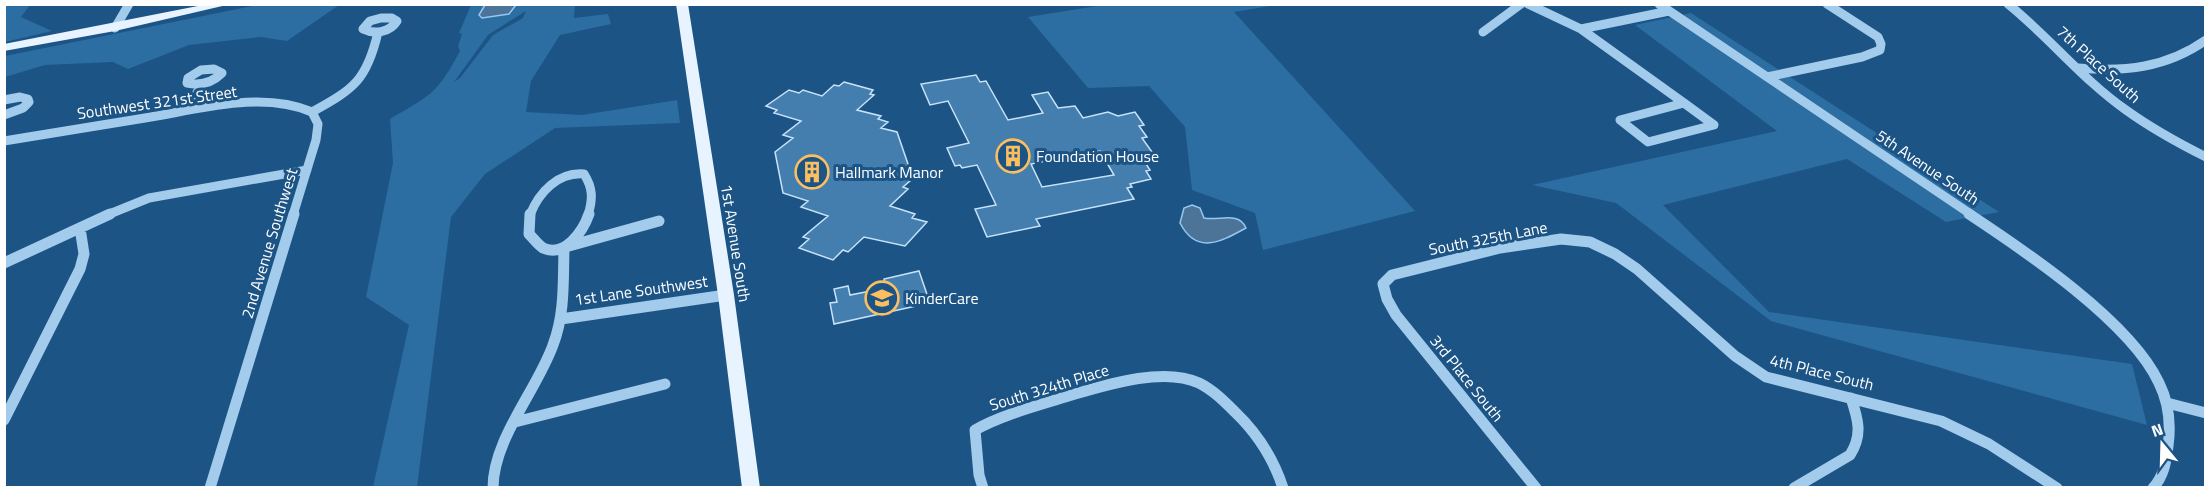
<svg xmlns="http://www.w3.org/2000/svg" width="2210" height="492" font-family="'Titillium Web',sans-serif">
<rect width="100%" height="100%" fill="#1c5485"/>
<path fill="#2c6da2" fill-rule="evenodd" d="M 4,5 L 30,5 L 21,17 L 52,31 L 5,42 Z
M 257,5 L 339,5 L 287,41 L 260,37 L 189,45 L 128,69 L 113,62 L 45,65 L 5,77 L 5,56 Z
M 471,5 L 575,5 L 574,18 L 608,14 L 611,24 L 560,35 L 531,81 L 526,112 L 582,115 L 677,100 L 680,123 L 555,128 L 485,174 L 451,217 L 417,487 L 373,487 L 409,325 L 366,297 L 393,163 L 390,119 C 431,95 437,94 460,51 L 458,46 L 462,34 L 459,33 ZM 526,11 L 523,18 L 493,35 L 460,78 L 454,82 L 488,35 Z
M 1103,5 L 1277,5 L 1234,12 L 1415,211 L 1263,250 L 1255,213 L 1192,190 L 1185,127 L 1149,86 L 1088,88 L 1028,17 Z
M 1691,13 L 1999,212 L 1946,222 L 1847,159 L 1663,205 L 1769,312 L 2132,364 L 2147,425 L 1771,321 L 1616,203 L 1532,185 L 1777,131 L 1635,25 Z"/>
<path fill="#4b7498" stroke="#96c7ed" stroke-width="1.5" d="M 485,5 L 485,4 L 516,5 L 509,14 L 482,18 L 479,15 Z
M 1192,205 L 1200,208 L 1204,218 C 1219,221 1239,211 1246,228 C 1222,241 1197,256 1180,223 L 1184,208 Z"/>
<path fill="#447eae" stroke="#c8e2f8" stroke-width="1.5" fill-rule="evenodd" d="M 976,75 L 980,82 L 986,81 L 1008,120 L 1043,113 L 1032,95 L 1048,92 L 1058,108 L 1075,106 L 1083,118 L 1108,112 L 1118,116 L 1135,112 L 1144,125 L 1139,126 L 1147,137 L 1142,138 L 1152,152 L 1148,153 L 1150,157 L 1146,158 L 1150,163 L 1146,164 L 1150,170 L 1146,171 L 1151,179 L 1130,184 L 1132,187 L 1127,188 L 1134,199 L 1036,219 L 1040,226 L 987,237 L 975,209 L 996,205 L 977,165 L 962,168 L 960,165 L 955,166 L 947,148 L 969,143 L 948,101 L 930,105 L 921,84 ZM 1100,151 L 1114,175 L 1042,187 L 1031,164 Z
M 844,82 L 873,90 L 870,94 L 874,95 L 857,110 L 881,116 L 878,119 L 888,122 L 881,128 L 897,132 L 909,167 L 898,176 L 911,180 L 903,187 L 908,189 L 890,206 L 915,214 L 912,218 L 927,222 L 905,246 L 864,237 L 848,252 L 843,250 L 833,260 L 799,248 L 809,239 L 803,237 L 828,216 L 801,207 L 808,201 L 783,193 L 775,152 L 793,138 L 783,135 L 801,121 L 774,113 L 777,110 L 766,106 L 789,90 L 799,93 L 803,90 L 822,96 L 834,85 L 839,86 Z
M 919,271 L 930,303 L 834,324 L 830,303 L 837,302 L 834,289 L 848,286 L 850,295 L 886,288 L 884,279 Z"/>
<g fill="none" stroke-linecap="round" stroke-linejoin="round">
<path stroke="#a3cbeb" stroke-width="9" d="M 1528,4 L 1581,29 L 1684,103
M 1659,4 L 1972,215
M 2008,4 C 2049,37 2083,80 2126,110 C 2151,128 2178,143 2206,157
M 381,18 L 392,18 L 397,21 C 390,32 375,35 363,29 L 370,21 Z
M 115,28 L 129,4
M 1581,29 L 1669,11
M 1483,32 L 1521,4
M 2078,68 C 2125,72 2166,68 2206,40
M 214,69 L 222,73 C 212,83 201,86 187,83 L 188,78 L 201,70 Z
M 1767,77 L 1862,57 L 1880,50 L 1881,44 L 1878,37 L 1827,4
M 4,100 L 20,97 L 28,99 L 29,102 L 23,108 L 4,115
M 1684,103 L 1714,125 L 1648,142 L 1620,120 Z
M 189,110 L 201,84
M 4,141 C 51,133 98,126 145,118 C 197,110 261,90 312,112
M 107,215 L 149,198 L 307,170
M 293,215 L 316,140 L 318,124 L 312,112 C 354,89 367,80 378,32
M 530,215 C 539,192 558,172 584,174 C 593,188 593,199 588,215"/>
<path stroke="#a3cbeb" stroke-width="11" d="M 530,214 L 529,234 C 533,238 538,245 543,248 C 565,258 583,231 589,214
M 1969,214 C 2025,251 2131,322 2159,383 C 2169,403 2171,424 2168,446 C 2166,462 2164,476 2153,488
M 569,246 L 659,221
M 4,263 L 110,214
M 561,319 L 726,295
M 2167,403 L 2206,413
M 4,420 L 80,269 L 84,254 L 80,228
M 515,422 L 665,384
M 210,488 L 294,214
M 493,488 C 493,439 537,390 553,345 C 565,314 563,282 564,249
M 983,488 L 979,475 L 975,430 C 1002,415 1036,406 1065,397 C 1103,386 1162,366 1199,383 C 1213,390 1224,401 1235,412 C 1258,434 1273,457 1283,488
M 1536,488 L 1396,315 L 1387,299 L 1383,284 L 1392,275 L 1500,248 L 1561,239 L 1590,242 L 1615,254 L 1637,269 L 1735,356 L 1766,377 L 1941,421 L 1989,444 L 2057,488
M 1794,488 L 1850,455 C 1863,435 1858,419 1851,398"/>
<path fill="#e7f3fe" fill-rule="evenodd" d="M 208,4 L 231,4 L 115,31 L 4,51 L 4,44 Z
M 676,4 L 688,4 L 734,295 L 760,488 L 742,488 L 718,295 Z"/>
</g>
<defs>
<symbol id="building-ring" viewBox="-11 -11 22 22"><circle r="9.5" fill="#1c5485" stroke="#fcbf60" stroke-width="1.5"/><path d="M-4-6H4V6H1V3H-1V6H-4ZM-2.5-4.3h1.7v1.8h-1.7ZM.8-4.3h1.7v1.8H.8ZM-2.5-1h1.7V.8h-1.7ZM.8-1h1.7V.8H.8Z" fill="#fcbf60"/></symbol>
<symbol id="school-ring" viewBox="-11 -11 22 22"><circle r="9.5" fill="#1c5485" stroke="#fcbf60" stroke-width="1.5"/><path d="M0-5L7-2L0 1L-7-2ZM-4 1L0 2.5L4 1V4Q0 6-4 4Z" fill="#fcbf60"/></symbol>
</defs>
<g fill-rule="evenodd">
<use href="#building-ring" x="994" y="137" width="38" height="38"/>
<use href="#building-ring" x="793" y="153" width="38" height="38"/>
<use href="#school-ring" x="863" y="279" width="38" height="38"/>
</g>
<g text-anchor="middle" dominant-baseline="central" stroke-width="6" stroke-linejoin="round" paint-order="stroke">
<g font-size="16" fill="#fff" stroke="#1c5485">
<text transform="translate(2099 64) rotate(42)">7th Place South</text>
<text transform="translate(157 102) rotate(-8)">Southwest 321st Street</text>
<text transform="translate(1928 167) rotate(34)">5th Avenue South</text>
<text transform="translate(1488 238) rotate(-11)">South 325th Lane</text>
<text transform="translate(269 243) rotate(-73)">2nd Avenue Southwest</text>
<text transform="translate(736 243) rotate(81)">1st Avenue South</text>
<text transform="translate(641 290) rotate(-8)">1st Lane Southwest</text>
<text transform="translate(1822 372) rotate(14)">4th Place South</text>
<text transform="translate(1467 378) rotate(51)">3rd Place South</text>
<text transform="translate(1049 387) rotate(-17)">South 324th Place</text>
</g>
<g font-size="16" fill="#fff" stroke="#1c5485" text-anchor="start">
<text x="1036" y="156">Foundation House</text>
<text x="835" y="172">Hallmark Manor</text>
<text x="905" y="298">KinderCare</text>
</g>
</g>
<rect width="2210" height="492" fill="none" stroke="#ffffff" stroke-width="12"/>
<g transform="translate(2162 444) rotate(341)" stroke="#1c5485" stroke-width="4.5" paint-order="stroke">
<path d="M0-4.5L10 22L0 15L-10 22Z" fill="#ffffff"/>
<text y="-9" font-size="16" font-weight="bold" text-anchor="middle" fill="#ffffff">N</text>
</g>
</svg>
